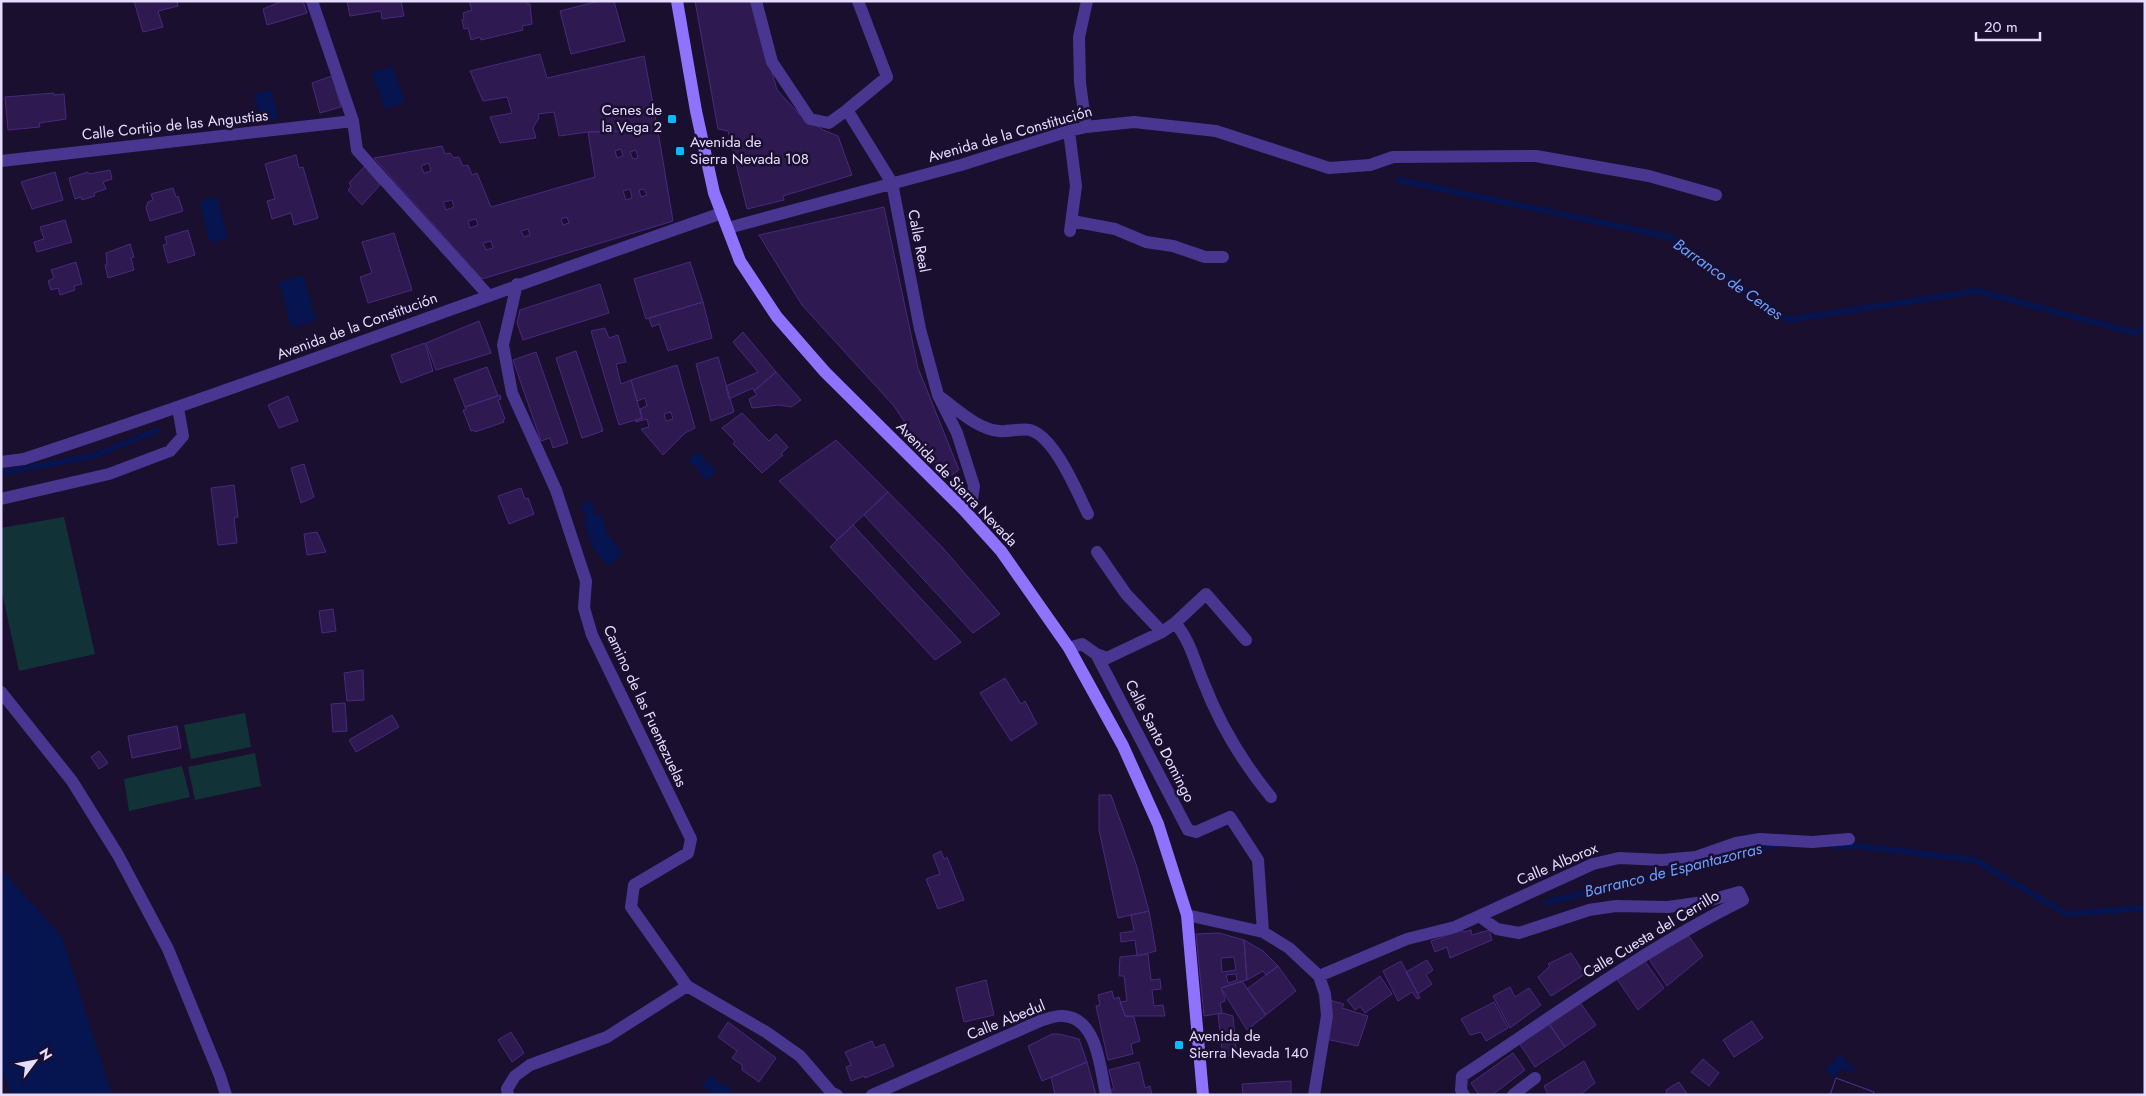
<svg xmlns="http://www.w3.org/2000/svg" width="2146" height="1096" font-family="Jost,sans-serif">
<rect width="100%" height="100%" fill="#1a0f2e"/>
<path fill="#113338" d="M 64,517 L 95,654 L 19,671 L 1,587 L 1,528 Z
M 245,713 L 251,747 L 191,759 L 184,725 Z
M 255,753 L 261,786 L 195,800 L 188,767 Z
M 182,766 L 190,797 L 129,811 L 124,779 Z"/>
<path fill="#061450" d="M 392,66 L 405,102 L 385,109 L 372,73 Z
M 271,90 L 279,118 L 262,123 L 254,94 Z
M 214,197 L 218,200 L 227,235 L 226,239 L 212,242 L 209,240 L 200,205 L 202,201 Z
M 303,275 L 316,321 L 291,327 L 279,282 Z
M 697,451 L 716,471 L 707,480 L 688,460 Z
M 588,501 L 594,505 L 594,516 L 601,514 L 608,535 L 623,553 L 608,566 L 593,548 L 584,521 L 587,519 L 581,506 Z
M 1,869 L 62,937 L 112,1095 L 13,1095 L 1,1071 Z
M 1840,1054 L 1855,1070 L 1850,1072 L 1843,1068 L 1834,1078 L 1825,1070 Z
M 709,1075 L 730,1089 L 730,1095 L 716,1095 L 702,1086 Z"/>
<g fill="none" stroke-linecap="round" stroke-linejoin="round">
<path stroke="#061450" stroke-width="6" d="M 1399,180 L 1670,237 L 1788,320 L 1977,291 L 2135,333 L 2145,328
M 1,473 L 93,456 L 158,430
M 1832,846 L 1857,846 L 1975,860 L 2066,914 L 2145,908
M 1547,902 L 1680,871 L 1755,846 L 1777,846"/>
</g>
<path fill="#2e1950" stroke="#49297e" fill-rule="evenodd" d="M 134,1 L 177,1 L 178,6 L 158,11 L 163,27 L 143,32 Z
M 282,1 L 303,1 L 307,13 L 267,25 L 263,9 Z
M 347,1 L 401,1 L 404,16 L 382,19 L 381,11 L 350,16 Z
M 469,1 L 526,1 L 527,4 L 530,4 L 532,24 L 522,26 L 523,30 L 481,40 L 480,37 L 471,40 L 468,28 L 464,29 L 462,20 L 464,19 L 463,13 L 472,10 Z
M 599,1 L 614,1 L 625,41 L 571,54 L 560,11 Z
M 695,1 L 752,1 L 777,90 L 799,114 L 823,130 L 838,136 L 852,175 L 783,196 L 784,200 L 747,209 L 728,131 L 718,129 Z
M 540,54 L 547,78 L 644,56 L 658,131 L 588,132 L 559,136 L 554,112 L 538,114 L 539,118 L 533,128 L 536,138 L 500,143 L 490,117 L 512,113 L 507,97 L 483,101 L 470,71 Z
M 332,76 L 341,107 L 320,113 L 312,83 Z
M 54,93 L 54,95 L 64,94 L 66,119 L 39,123 L 40,127 L 8,130 L 5,97 Z
M 658,131 L 673,221 L 482,279 L 374,158 L 442,146 L 445,154 L 450,153 L 454,158 L 459,157 L 463,166 L 468,165 L 472,175 L 477,173 L 491,207 L 595,177 L 588,132 ZM 621,149 L 623,156 L 617,158 L 615,151 ZM 636,150 L 638,158 L 633,159 L 630,152 ZM 429,163 L 431,171 L 424,173 L 421,166 ZM 630,189 L 632,198 L 626,200 L 623,191 ZM 644,189 L 647,195 L 641,197 L 639,190 ZM 452,200 L 454,207 L 446,210 L 443,202 ZM 567,217 L 569,223 L 563,225 L 561,219 ZM 476,219 L 478,225 L 470,228 L 468,221 ZM 528,229 L 530,235 L 524,237 L 521,231 ZM 491,241 L 493,248 L 486,250 L 483,243 Z
M 296,155 L 299,168 L 303,167 L 318,218 L 294,225 L 291,213 L 272,219 L 267,201 L 275,199 L 265,164 Z
M 365,166 L 380,185 L 362,205 L 348,190 L 351,186 L 349,183 Z
M 110,170 L 112,179 L 103,182 L 106,189 L 94,193 L 95,196 L 82,200 L 81,197 L 75,199 L 69,178 L 88,172 L 89,174 Z
M 55,172 L 63,200 L 32,209 L 21,182 Z
M 173,188 L 176,197 L 178,196 L 183,211 L 150,221 L 146,208 L 148,202 L 153,200 L 151,194 Z
M 884,207 L 918,368 L 959,470 L 950,476 L 925,453 L 894,406 L 802,305 L 759,235 Z
M 65,220 L 72,242 L 37,252 L 34,242 L 44,239 L 40,227 Z
M 188,230 L 195,255 L 168,263 L 163,245 L 167,244 L 165,237 Z
M 394,233 L 412,290 L 368,303 L 360,277 L 372,273 L 362,242 Z
M 130,244 L 134,257 L 131,258 L 134,270 L 108,278 L 105,265 L 107,265 L 106,253 Z
M 76,262 L 82,284 L 74,286 L 75,290 L 60,295 L 58,288 L 51,290 L 48,281 L 54,278 L 51,270 Z
M 690,262 L 703,302 L 646,319 L 634,279 Z
M 600,284 L 609,313 L 523,340 L 517,323 L 520,310 Z
M 703,302 L 712,338 L 668,351 L 659,324 L 652,327 L 649,318 Z
M 479,321 L 491,353 L 436,370 L 426,343 Z
M 605,328 L 609,338 L 618,335 L 626,362 L 616,364 L 621,384 L 631,380 L 642,418 L 619,425 L 591,331 Z
M 743,332 L 776,372 L 754,391 L 753,388 L 729,399 L 726,386 L 758,372 L 733,342 Z
M 318,336 L 321,346 L 300,353 L 296,344 Z
M 425,343 L 433,371 L 401,383 L 391,355 Z
M 576,351 L 603,431 L 582,438 L 556,358 Z
M 536,352 L 568,443 L 553,448 L 550,438 L 541,441 L 513,360 Z
M 718,357 L 734,412 L 711,421 L 696,364 Z
M 677,365 L 695,428 L 685,433 L 663,455 L 641,429 L 649,427 L 647,419 L 636,422 L 635,421 L 642,418 L 640,409 L 647,406 L 645,398 L 637,401 L 631,380 ZM 671,412 L 673,419 L 666,421 L 664,414 Z
M 487,367 L 498,396 L 465,407 L 454,379 Z
M 776,372 L 801,400 L 791,407 L 779,405 L 752,408 L 749,399 L 757,395 L 754,391 Z
M 500,395 L 501,399 L 498,400 L 505,419 L 503,420 L 504,422 L 475,432 L 474,430 L 471,431 L 463,410 L 466,409 L 465,407 Z
M 288,396 L 298,421 L 279,428 L 268,405 Z
M 742,413 L 769,441 L 776,434 L 788,447 L 781,454 L 783,455 L 762,473 L 733,444 L 735,441 L 722,428 Z
M 836,440 L 888,492 L 837,540 L 779,481 Z
M 304,464 L 314,497 L 301,503 L 291,468 Z
M 234,485 L 238,517 L 234,518 L 237,543 L 218,545 L 211,488 Z
M 521,488 L 525,499 L 528,498 L 534,514 L 509,524 L 498,496 Z
M 888,492 L 942,547 L 1000,614 L 973,633 L 864,515 Z
M 853,525 L 961,642 L 935,660 L 830,547 Z
M 317,532 L 326,552 L 307,555 L 304,534 Z
M 333,609 L 336,631 L 322,633 L 319,611 Z
M 363,670 L 364,700 L 347,701 L 344,673 Z
M 1005,678 L 1021,704 L 1025,701 L 1037,724 L 1011,741 L 980,693 Z
M 345,703 L 347,731 L 333,732 L 331,704 Z
M 392,715 L 399,727 L 356,752 L 349,740 Z
M 177,726 L 181,748 L 132,758 L 128,736 Z
M 99,751 L 108,763 L 99,769 L 91,757 Z
M 1099,795 L 1111,795 L 1136,864 L 1149,911 L 1118,918 L 1099,830 Z
M 941,851 L 944,859 L 947,857 L 964,900 L 938,909 L 926,879 L 940,874 L 933,855 Z
M 1149,911 L 1156,951 L 1137,956 L 1135,940 L 1121,942 L 1120,933 L 1134,931 L 1131,915 Z
M 1462,930 L 1463,932 L 1471,930 L 1472,935 L 1489,930 L 1492,940 L 1450,958 L 1447,947 L 1435,952 L 1431,941 Z
M 1219,933 L 1244,940 L 1247,980 L 1221,988 L 1225,998 L 1225,1001 L 1220,1003 L 1222,1013 L 1204,1016 L 1196,934 ZM 1234,957 L 1236,970 L 1222,972 L 1221,958 ZM 1236,974 L 1237,980 L 1228,983 L 1226,975 Z
M 1688,935 L 1703,956 L 1667,986 L 1649,959 Z
M 1244,940 L 1263,951 L 1278,966 L 1266,975 L 1263,971 L 1247,980 Z
M 1571,953 L 1585,974 L 1551,996 L 1538,977 L 1550,966 L 1548,964 Z
M 1148,954 L 1151,980 L 1160,979 L 1161,989 L 1152,990 L 1154,1006 L 1163,1005 L 1165,1016 L 1125,1016 L 1120,1002 L 1127,1001 L 1124,976 L 1119,976 L 1120,957 Z
M 1427,960 L 1433,970 L 1426,975 L 1432,984 L 1418,994 L 1406,972 Z
M 1644,960 L 1664,988 L 1638,1010 L 1617,979 Z
M 1401,961 L 1420,998 L 1417,999 L 1412,992 L 1398,1001 L 1383,971 Z
M 1278,966 L 1296,991 L 1266,1015 L 1247,989 Z
M 1380,976 L 1392,994 L 1365,1013 L 1360,1006 L 1355,1010 L 1347,1000 Z
M 986,980 L 994,1015 L 964,1022 L 956,988 Z
M 1242,981 L 1266,1015 L 1247,1030 L 1221,988 Z
M 1510,987 L 1515,997 L 1529,988 L 1541,1005 L 1510,1028 L 1493,996 Z
M 1112,991 L 1114,999 L 1119,997 L 1125,1016 L 1134,1017 L 1140,1041 L 1131,1044 L 1133,1054 L 1108,1060 L 1096,1006 L 1100,1005 L 1098,995 Z
M 1329,1000 L 1344,1004 L 1342,1008 L 1368,1016 L 1358,1046 L 1326,1039 Z
M 1579,1001 L 1596,1025 L 1565,1047 L 1548,1023 Z
M 1494,1002 L 1508,1028 L 1486,1041 L 1481,1032 L 1470,1035 L 1461,1019 Z
M 1222,1013 L 1233,1016 L 1236,1049 L 1229,1056 L 1223,1057 L 1218,1014 Z
M 1752,1021 L 1763,1038 L 1734,1057 L 1723,1040 Z
M 728,1022 L 776,1058 L 759,1082 L 742,1070 L 742,1065 L 732,1058 L 737,1051 L 718,1037 Z
M 1549,1023 L 1565,1047 L 1535,1067 L 1519,1043 Z
M 511,1032 L 524,1053 L 512,1062 L 498,1040 Z
M 1052,1034 L 1059,1034 L 1079,1039 L 1087,1062 L 1042,1081 L 1028,1046 Z
M 872,1041 L 875,1048 L 884,1044 L 894,1066 L 865,1078 L 864,1076 L 851,1081 L 846,1067 L 851,1065 L 845,1052 Z
M 1513,1053 L 1525,1070 L 1492,1095 L 1479,1095 L 1471,1083 Z
M 1703,1059 L 1719,1073 L 1709,1086 L 1691,1072 Z
M 1584,1061 L 1595,1083 L 1580,1095 L 1548,1095 L 1544,1086 Z
M 1087,1062 L 1096,1095 L 1055,1095 L 1051,1077 Z
M 1139,1062 L 1145,1088 L 1150,1086 L 1152,1095 L 1108,1095 L 1107,1091 L 1114,1089 L 1109,1070 Z
M 1836,1078 L 1874,1092 L 1873,1095 L 1830,1095 Z
M 1836,1078 L 1874,1092 L 1873,1095 L 1830,1095 Z
M 1291,1081 L 1291,1095 L 1243,1095 L 1242,1084 Z
M 1679,1082 L 1688,1095 L 1664,1095 L 1667,1092 L 1666,1090 Z"/>
<g fill="none" stroke-linecap="round" stroke-linejoin="round">
<path stroke="#493691" stroke-width="12" d="M 312,1 L 353,121 L 357,150 L 489,296
M 756,1 L 772,62 L 810,119 L 829,123 L 847,110 L 887,77 L 858,1
M 847,110 L 892,183 L 920,329 L 938,395 L 957,433 L 974,486 L 972,500 L 963,509
M 1086,127 L 1080,83 L 1079,37 L 1087,1
M 1069,131 L 1076,186 L 1070,231
M 1,161 L 353,121
M 1072,221 L 1115,229 L 1146,242 L 1173,246 L 1205,257 L 1223,257
M 728,228 L 961,165 L 1069,131 L 1086,127 L 1134,122 L 1216,131 L 1329,168 L 1370,165 L 1393,157 L 1536,156 L 1649,176 L 1716,195
M 517,284 L 503,345 L 512,393 L 556,490 L 586,581 L 584,608 L 592,635 L 691,839 L 688,853 L 634,885 L 631,907 L 687,986 L 766,1032 L 800,1056 L 831,1092 L 837,1095
M 940,397 C 957,409 977,429 999,431 C 1009,432 1021,428 1030,430 C 1055,437 1077,492 1088,514
M 1,462 L 24,459 C 258,382 489,294 722,213
M 1,499 L 109,474 L 170,451 L 183,436 L 178,408
M 1097,552 L 1126,594 L 1162,632
M 1175,623 L 1206,594 L 1246,640
M 1069,648 L 1082,644 L 1096,654 L 1188,830 L 1196,832 L 1230,817 L 1258,860 L 1263,932
M 1096,654 L 1107,658 L 1162,632 L 1175,623 C 1190,640 1194,660 1203,681 C 1219,723 1243,763 1271,797
M 1,692 L 72,781 L 118,855 L 168,949 L 220,1076 L 226,1095
M 1187,915 L 1263,932 L 1289,948 L 1319,976 L 1325,994 L 1327,1016 L 1314,1095
M 1319,976 L 1407,939 L 1455,927 L 1593,864 L 1619,858 L 1662,860 L 1696,857 L 1736,843 L 1760,839 L 1812,842 L 1849,839
M 508,1095 L 507,1089 L 515,1076 L 530,1065 L 607,1037 L 687,986
M 872,1095 L 1040,1021 C 1047,1019 1056,1015 1063,1016 C 1098,1018 1100,1069 1106,1095
M 1464,1095 L 1461,1090 L 1462,1076 C 1555,1015 1644,949 1743,900 L 1739,892 L 1704,902 L 1668,907 L 1616,906 L 1589,910 L 1519,933 L 1497,929 L 1479,916
M 1513,1095 L 1535,1078"/>
<path stroke="#8f73ff" stroke-width="12" d="M 677,1 L 696,111 L 714,193 L 740,261 L 777,317 L 825,372 L 963,509 L 1001,551 L 1069,648 L 1123,746 L 1158,824 L 1187,915 L 1203,1095"/>
</g>
<g fill="#08bbff" stroke="#1a0f2e" stroke-width="2">
<rect x="667" y="114" width="10" height="10" rx="2.5"/>
<rect x="675" y="146" width="10" height="10" rx="2.5"/>
<rect x="1174" y="1040" width="10" height="10" rx="2.5"/>
</g>
<g text-anchor="middle" dominant-baseline="central" stroke-width="5" stroke-linejoin="round" paint-order="stroke">
<g font-size="15" fill="#e6dcff" stroke="#1a0f2e" text-anchor="start">
<text x="662" y="110" text-anchor="end">Cenes de<tspan x="662" dy="17">la Vega 2</tspan></text>
<text x="690" y="142">Avenida de<tspan x="690" dy="17">Sierra Nevada 108</tspan></text>
<text x="1189" y="1036">Avenida de<tspan x="1189" dy="17">Sierra Nevada 140</tspan></text>
</g>
<g font-size="15" fill="#e6dcff" stroke="#1a0f2e">
<text transform="translate(175 125) rotate(-6)">Calle Cortijo de las Angustias</text>
<text transform="translate(1010 134) rotate(-16)">Avenida de la Constitución</text>
<text transform="translate(919 241) rotate(79)">Calle Real</text>
<text transform="translate(357 326) rotate(-20)">Avenida de la Constitución</text>
<text transform="translate(957 484) rotate(46)">Avenida de Sierra Nevada</text>
<text transform="translate(645 706) rotate(65)">Camino de las Fuentezuelas</text>
<text transform="translate(1160 741) rotate(63)">Calle Santo Domingo</text>
<text transform="translate(1557 864) rotate(-23)">Calle Alborox</text>
<text transform="translate(1651 934) rotate(-31)">Calle Cuesta del Cerrillo</text>
<text transform="translate(1006 1020) rotate(-22)">Calle Abedul</text>
</g>
<g font-size="16" font-style="italic" fill="#6aa0ff" stroke="#1a0f2e">
<text transform="translate(1728 279) rotate(35)">Barranco de Cenes</text>
<text transform="translate(1673 870) rotate(-14)">Barranco de Espantazorras</text>
</g>
</g>
<rect width="2146" height="1096" fill="none" stroke="#e6dcff" stroke-width="5"/>
<g transform="translate(35 1061) rotate(58)" stroke="#1a0f2e" stroke-width="4" paint-order="stroke">
<path d="M0-4L9 19L0 12L-9 19Z" fill="#e6dcff"/>
<text y="-8" font-size="14" font-weight="bold" text-anchor="middle" fill="#e6dcff">N</text>
</g>
<path d="M1976 32v8h64v-8" fill="none" stroke="#e6dcff" stroke-width="2.5"/>
<text x="1984" y="32" font-size="15" fill="#e6dcff" stroke="#1a0f2e" stroke-width="4" paint-order="stroke">20 m</text>
</svg>
